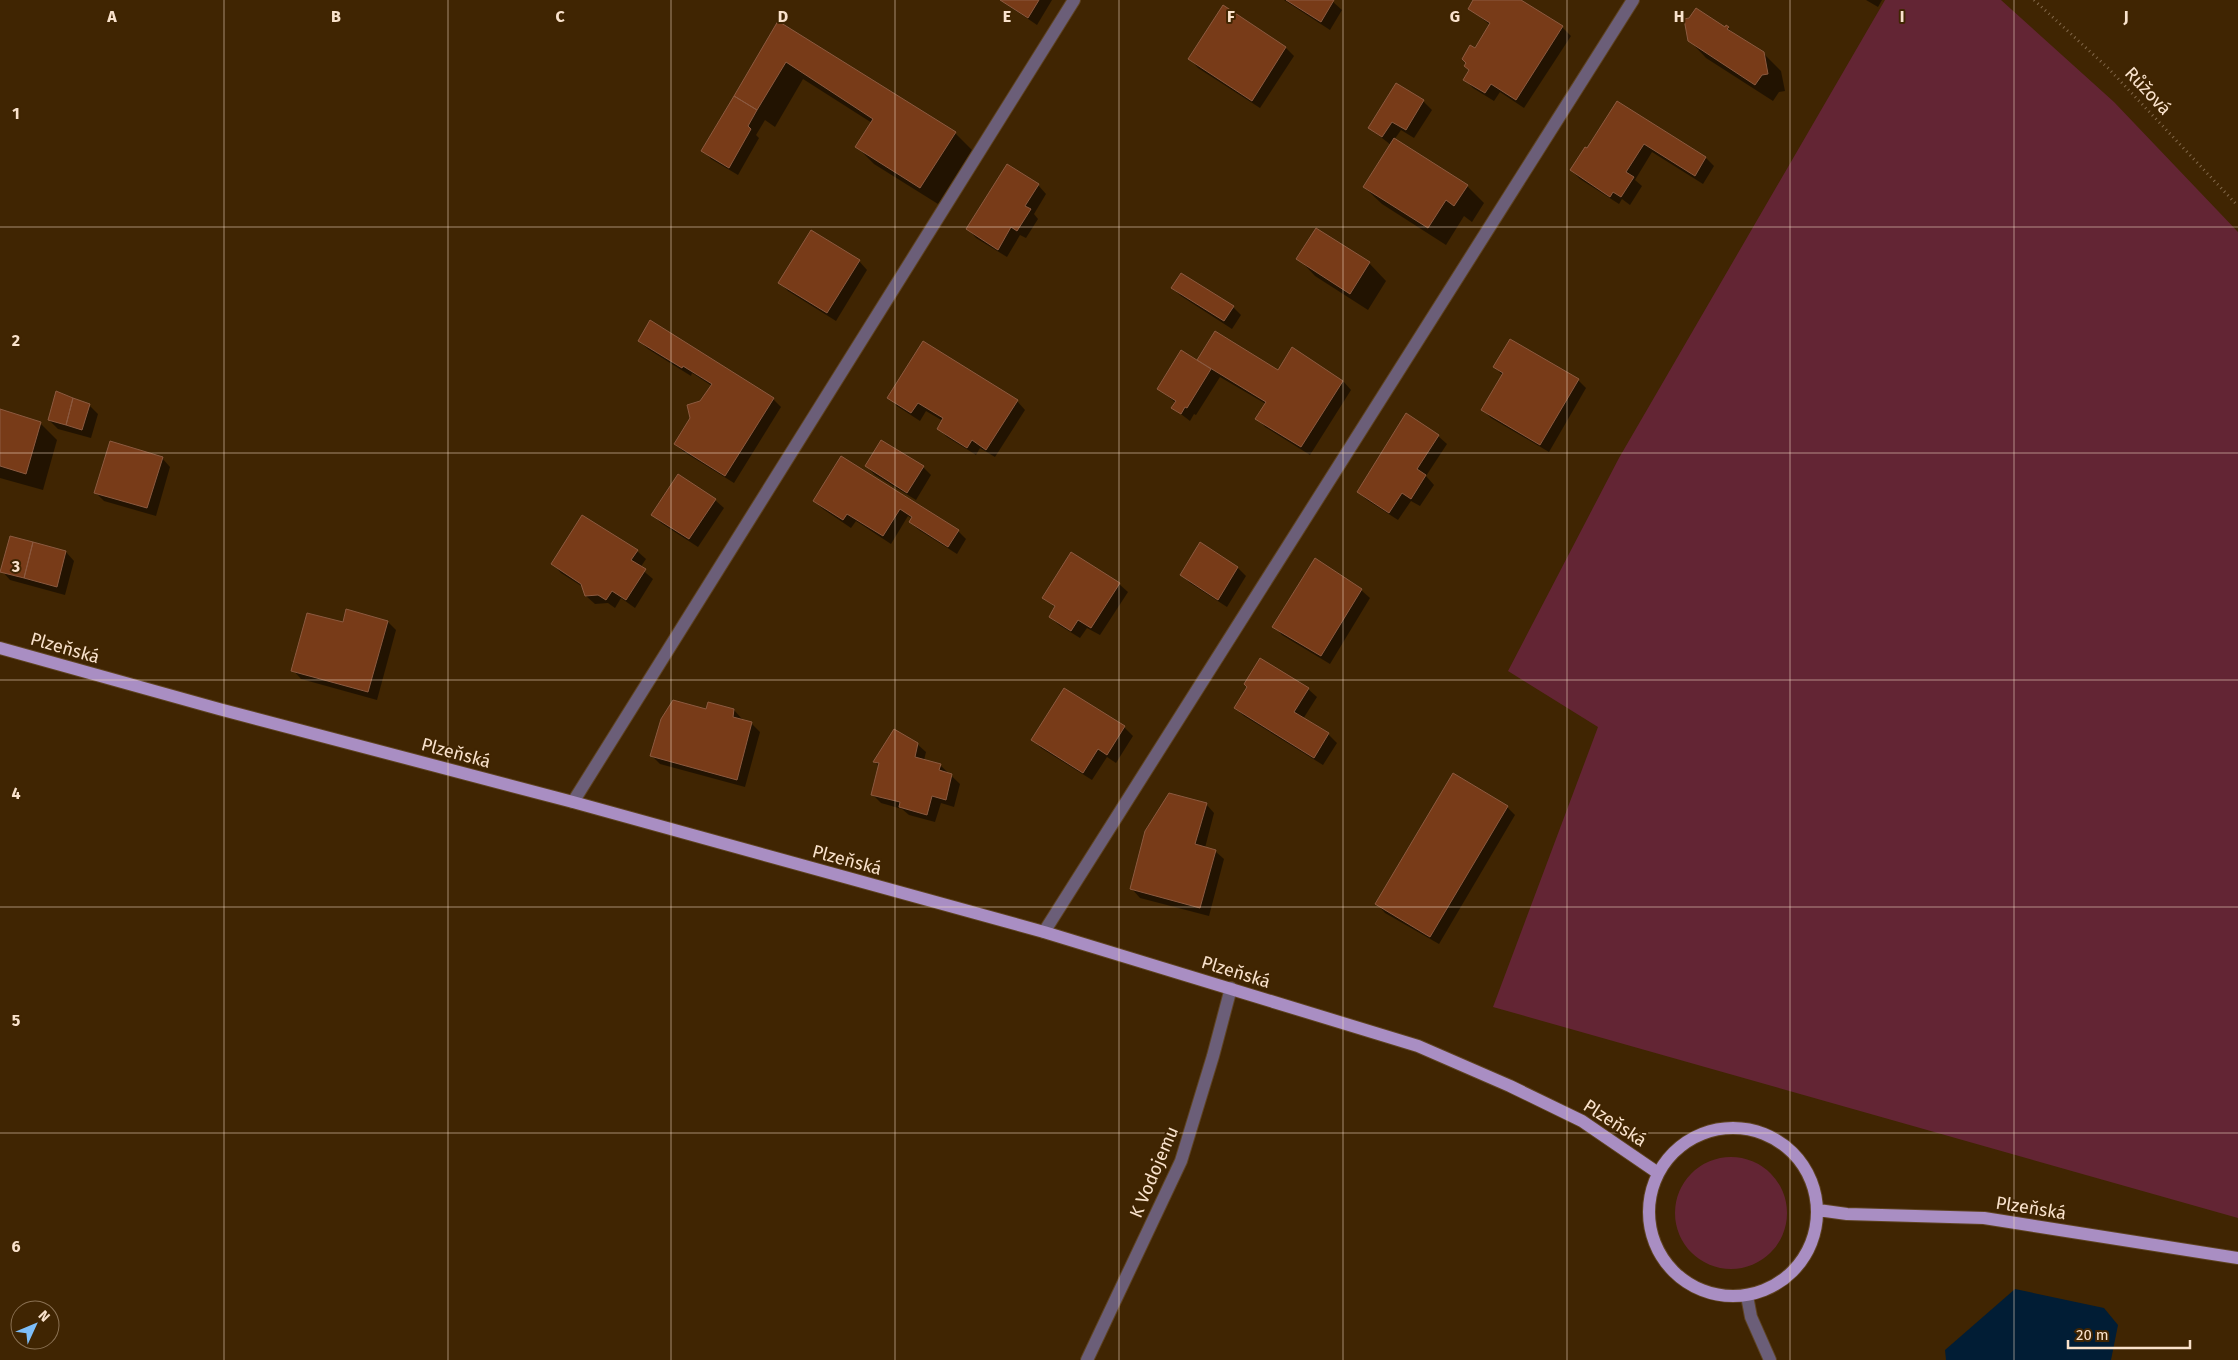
<svg xmlns="http://www.w3.org/2000/svg" width="2238" height="1360" font-family="'Fira Sans',sans-serif">
<rect width="100%" height="100%" fill="#402502"/>
<path fill="#632534" d="M 1885,0 L 2001,0 L 2114,102 L 2238,232 L 2238,1218 L 1493,1007 L 1598,727 L 1508,671 L 1619,458 Z
M1675 1213a56 56 0 1 1 112 0a56 56 0 1 1-112 0Z"/>
<path fill="#011d35" d="M 2015,1289 L 2104,1308 L 2118,1325 L 2111,1360 L 1946,1360 L 1945,1350 Z"/>
<path fill="#0007" d="M 1000,0 L 1052,0 L 1037,25 Z
M 1284,0 L 1331,0 L 1342,10 L 1330,30 Z
M 1475,0 L 1519,0 L 1562,27 L 1571,36 L 1524,108 L 1500,92 L 1494,101 L 1473,88 L 1465,80 L 1470,71 L 1476,49 L 1490,25 L 1469,8 Z
M 1866,0 L 1882,0 L 1878,7 Z
M 1224,7 L 1286,48 L 1294,56 L 1260,108 L 1198,68 L 1190,59 Z
M 778,23 L 955,133 L 972,150 L 938,204 L 874,164 L 857,147 L 872,123 L 803,79 L 775,127 L 765,120 L 756,135 L 759,138 L 738,175 L 711,159 L 703,150 Z
M 1728,28 L 1737,37 L 1763,53 L 1781,71 L 1785,91 L 1779,92 L 1773,101 L 1706,58 L 1689,40 Z
M 1423,101 L 1432,110 L 1414,138 L 1401,130 L 1394,140 L 1467,186 L 1484,203 L 1472,222 L 1464,216 L 1446,245 L 1382,204 L 1364,187 L 1391,145 L 1369,128 Z
M 1617,102 L 1706,158 L 1714,166 L 1703,184 L 1652,152 L 1635,180 L 1642,186 L 1630,205 L 1622,199 L 1619,204 L 1580,179 L 1571,170 L 1588,150 Z
M 1038,185 L 1046,194 L 1034,214 L 1038,219 L 1026,238 L 1020,235 L 1007,257 L 976,238 L 968,229 Z
M 1298,258 L 1369,263 L 1386,281 L 1368,310 L 1315,276 Z
M 859,261 L 867,270 L 836,321 L 788,291 L 780,283 Z
M 1172,288 L 1233,307 L 1241,315 L 1232,329 L 1181,296 Z
M 1216,333 L 1278,372 L 1343,381 L 1351,390 L 1310,455 L 1265,427 L 1257,418 L 1266,404 L 1220,377 L 1196,415 L 1194,414 L 1190,421 L 1173,408 L 1176,403 L 1159,389 L 1197,362 Z
M 639,341 L 773,399 L 781,407 L 734,483 L 684,452 L 675,444 L 712,386 L 692,373 L 691,376 L 648,349 Z
M 1495,367 L 1578,380 L 1586,388 L 1549,452 L 1491,418 L 1483,410 L 1503,376 Z
M 889,398 L 1017,401 L 1025,410 L 995,457 L 980,448 L 976,455 L 947,437 L 938,428 L 943,421 L 926,411 L 920,421 L 897,406 Z
M 89,405 L 98,414 L 91,438 L 58,429 L 49,420 Z
M 0,411 L 40,423 L 57,440 L 43,490 L 0,478 Z
M 1438,436 L 1447,444 L 1426,476 L 1434,485 L 1420,506 L 1411,501 L 1398,520 L 1367,500 L 1358,492 Z
M 841,457 L 958,531 L 966,539 L 957,554 L 919,530 L 910,522 L 913,519 L 908,516 L 891,544 L 856,521 L 851,528 L 823,509 L 814,501 Z
M 162,458 L 170,467 L 156,516 L 104,501 L 96,493 Z
M 866,466 L 923,467 L 931,475 L 916,500 L 875,475 Z
M 715,500 L 724,508 L 698,547 L 661,523 L 653,515 Z
M 11,537 L 66,552 L 74,561 L 65,595 L 10,580 L 2,571 Z
M 1201,544 L 1238,568 L 1246,576 L 1227,607 L 1190,583 L 1182,575 Z
M 637,551 L 646,559 L 640,568 L 653,579 L 635,608 L 621,598 L 615,608 L 608,603 L 595,604 L 586,596 L 583,587 L 561,573 L 553,564 Z
M 1119,584 L 1128,592 L 1100,635 L 1087,628 L 1080,638 L 1059,625 L 1050,617 L 1056,608 L 1044,597 Z
M 1361,590 L 1370,598 L 1330,664 L 1282,635 L 1274,626 Z
M 388,622 L 396,630 L 377,700 L 301,679 L 293,670 L 343,624 Z
M 1308,689 L 1317,697 L 1303,719 L 1328,734 L 1337,743 L 1323,765 L 1244,716 L 1235,708 Z
M 1065,690 L 1124,727 L 1133,736 L 1116,763 L 1107,757 L 1092,780 L 1041,748 L 1033,740 Z
M 734,710 L 742,719 L 742,721 L 751,723 L 760,732 L 745,787 L 660,764 L 652,756 L 707,711 Z
M 917,744 L 926,752 L 924,760 L 940,765 L 960,784 L 954,807 L 941,803 L 935,822 L 909,815 L 902,809 L 881,803 L 873,795 L 880,767 L 875,762 Z
M 1206,804 L 1214,813 L 1205,848 L 1215,851 L 1224,859 L 1209,916 L 1140,898 L 1132,889 Z
M 1507,807 L 1515,815 L 1439,944 L 1385,913 L 1377,904 Z"/>
<path fill="#783b18" stroke="#8c5a40" d="M 1000,0 L 1039,0 L 1028,18 Z
M 1286,0 L 1334,0 L 1321,22 Z
M 1473,0 L 1521,0 L 1563,26 L 1516,100 L 1491,84 L 1485,93 L 1463,80 L 1469,70 L 1464,66 L 1466,63 L 1462,59 L 1470,45 L 1475,48 L 1490,23 L 1468,9 Z
M 1223,5 L 1286,47 L 1252,101 L 1188,59 Z
M 1696,8 L 1725,27 L 1726,25 L 1729,27 L 1727,29 L 1764,52 L 1768,74 L 1762,75 L 1755,85 L 1688,41 L 1684,19 L 1689,18 Z
M 778,21 L 956,132 L 920,188 L 855,147 L 873,119 L 786,62 L 757,110 L 734,96 Z
M 1396,83 L 1424,100 L 1406,130 L 1392,122 L 1382,137 L 1368,128 Z
M 734,96 L 757,110 L 748,126 L 751,129 L 729,168 L 701,151 Z
M 1617,101 L 1706,157 L 1695,176 L 1644,144 L 1626,172 L 1634,177 L 1621,197 L 1613,192 L 1610,197 L 1570,170 L 1585,147 L 1587,148 Z
M 1394,138 L 1468,185 L 1454,206 L 1446,200 L 1428,228 L 1363,187 Z
M 1007,164 L 1039,184 L 1025,206 L 1031,209 L 1017,231 L 1011,227 L 998,250 L 966,229 Z
M 1316,228 L 1370,262 L 1350,294 L 1296,259 Z
M 811,230 L 860,260 L 827,313 L 778,283 Z
M 1181,273 L 1234,306 L 1224,321 L 1171,288 Z
M 650,320 L 774,398 L 725,476 L 674,444 L 690,418 L 687,405 L 700,401 L 712,384 L 683,366 L 682,368 L 638,341 Z
M 1215,331 L 1278,370 L 1292,347 L 1343,381 L 1301,447 L 1255,419 L 1266,402 L 1197,360 Z
M 1510,339 L 1579,379 L 1540,445 L 1481,410 L 1503,373 L 1493,367 Z
M 923,341 L 1018,400 L 986,450 L 972,440 L 967,448 L 937,429 L 943,418 L 918,403 L 911,413 L 887,398 Z
M 1181,350 L 1211,369 L 1187,408 L 1185,407 L 1181,414 L 1171,408 L 1176,401 L 1157,389 Z
M 56,391 L 73,398 L 66,425 L 48,420 Z
M 73,398 L 90,404 L 82,430 L 66,425 Z
M 0,409 L 41,422 L 26,474 L 0,466 Z
M 1406,413 L 1439,435 L 1417,469 L 1426,475 L 1411,499 L 1402,493 L 1389,513 L 1357,492 Z
M 881,440 L 924,466 L 907,493 L 865,466 Z
M 110,441 L 163,457 L 147,508 L 94,493 Z
M 841,456 L 959,530 L 948,547 L 909,522 L 912,517 L 900,509 L 883,536 L 847,514 L 843,520 L 813,501 Z
M 678,474 L 716,499 L 689,539 L 651,515 Z
M 582,515 L 638,550 L 631,560 L 646,569 L 626,600 L 612,591 L 606,600 L 598,595 L 585,596 L 581,584 L 551,564 Z
M 10,536 L 33,542 L 24,578 L 0,572 Z
M 33,542 L 66,551 L 57,587 L 24,578 Z
M 1200,542 L 1238,567 L 1218,600 L 1180,575 Z
M 1071,552 L 1120,583 L 1091,628 L 1078,620 L 1071,631 L 1049,617 L 1055,606 L 1042,598 Z
M 1315,558 L 1362,589 L 1321,656 L 1272,627 Z
M 346,609 L 388,621 L 368,692 L 291,671 L 307,613 L 343,622 Z
M 1260,658 L 1309,688 L 1294,712 L 1329,733 L 1314,758 L 1234,708 L 1247,687 L 1244,684 Z
M 1064,688 L 1125,726 L 1107,755 L 1098,749 L 1083,773 L 1031,740 Z
M 673,700 L 706,709 L 708,702 L 734,709 L 733,717 L 752,722 L 737,780 L 650,756 L 661,719 Z
M 894,729 L 918,743 L 915,757 L 941,764 L 939,770 L 952,774 L 946,800 L 932,796 L 927,815 L 899,807 L 900,802 L 871,795 L 879,763 L 873,762 Z
M 1453,773 L 1508,806 L 1430,937 L 1375,904 Z
M 1169,793 L 1207,803 L 1195,844 L 1216,850 L 1200,908 L 1130,889 L 1145,831 Z"/>
<g fill="none" stroke-linecap="round" stroke-linejoin="round">
<defs>
<path id="minor" d="M 573,802 L 1074,0
M 1044,932 L 1633,0
M 1747,1296 L 1751,1317 L 1770,1360
M 1087,1360 L 1181,1161 L 1213,1056 L 1231,988"/>
<path id="major" d="M 0,648 L 219,709 L 573,802 L 1044,932 L 1418,1046 L 1510,1086 L 1582,1121 L 1658,1173
M1649 1212a84 84 0 1 1 168 0a84 84 0 1 1-168 0Z
M 1818,1210 L 1847,1214 L 1984,1218 L 2238,1258"/>
</defs>
<use href="#minor" stroke="#5e4322" stroke-width="14"/>
<use href="#major" stroke="#5e4322" stroke-width="14"/>
<path stroke="#83694b" stroke-width="3" stroke-dasharray="1 4" stroke-linecap="butt" d="M 2034,0 L 2108,68 L 2238,206"/>
<use href="#minor" stroke="#6b5e78" stroke-width="12"/>
<use href="#major" stroke="#a98ec3" stroke-width="12"/>
</g>
<path fill="none" stroke="#f9e2cc" stroke-width="1" stroke-opacity="0.55" d="M 224,0 L 224,1360M 448,0 L 448,1360M 671,0 L 671,1360M 895,0 L 895,1360M 1119,0 L 1119,1360M 1343,0 L 1343,1360M 1567,0 L 1567,1360M 1790,0 L 1790,1360M 2014,0 L 2014,1360M 0,227 L 2238,227M 0,453 L 2238,453M 0,680 L 2238,680M 0,907 L 2238,907M 0,1133 L 2238,1133"/>
<g text-anchor="middle" dominant-baseline="central" stroke-width="4" stroke-linejoin="round" paint-order="stroke">
<g font-size="18" fill="#f9e2cc" stroke="#402502">
<text transform="translate(2148 91) rotate(47)">Růžová</text>
<text transform="translate(65 648) rotate(16)">Plzeňská</text>
<text transform="translate(456 753) rotate(15)">Plzeňská</text>
<text transform="translate(847 860) rotate(15)">Plzeňská</text>
<text transform="translate(1236 972) rotate(17)">Plzeňská</text>
<text transform="translate(1615 1123) rotate(33)">Plzeňská</text>
<text transform="translate(1154 1172) rotate(-67)">K Vodojemu</text>
<text transform="translate(2031 1208) rotate(9)">Plzeňská</text>
</g>
</g>
<g font-size="16" text-anchor="middle" font-weight="bold" fill="#f9e2cc" stroke="#402502" stroke-width="4" stroke-linejoin="round" paint-order="stroke">
<text x="112" y="22">A</text>
<text x="336" y="22">B</text>
<text x="560" y="22">C</text>
<text x="783" y="22">D</text>
<text x="1007" y="22">E</text>
<text x="1231" y="22">F</text>
<text x="1455" y="22">G</text>
<text x="1679" y="22">H</text>
<text x="1902" y="22">I</text>
<text x="2126" y="22">J</text>
<text x="16" y="119">1</text>
<text x="16" y="346">2</text>
<text x="16" y="572">3</text>
<text x="16" y="799">4</text>
<text x="16" y="1026">5</text>
<text x="16" y="1252">6</text>
</g>
<g transform="translate(35 1325) rotate(46)"><circle r="24" fill="#402502" stroke="#8a7153"/>
<path d="M0-4L9 19L0 12L-9 19Z" fill="#7dbef9"/>
<text y="-8" font-size="14" font-weight="bold" text-anchor="middle" fill="#f9e2cc">N</text>
</g>
<path d="M2068 1340v8h122v-8" fill="none" stroke="#f9e2cc" stroke-width="2.5"/>
<text x="2076" y="1340" font-size="15" fill="#f9e2cc" stroke="#402502" stroke-width="4" paint-order="stroke">20 m</text>
</svg>
